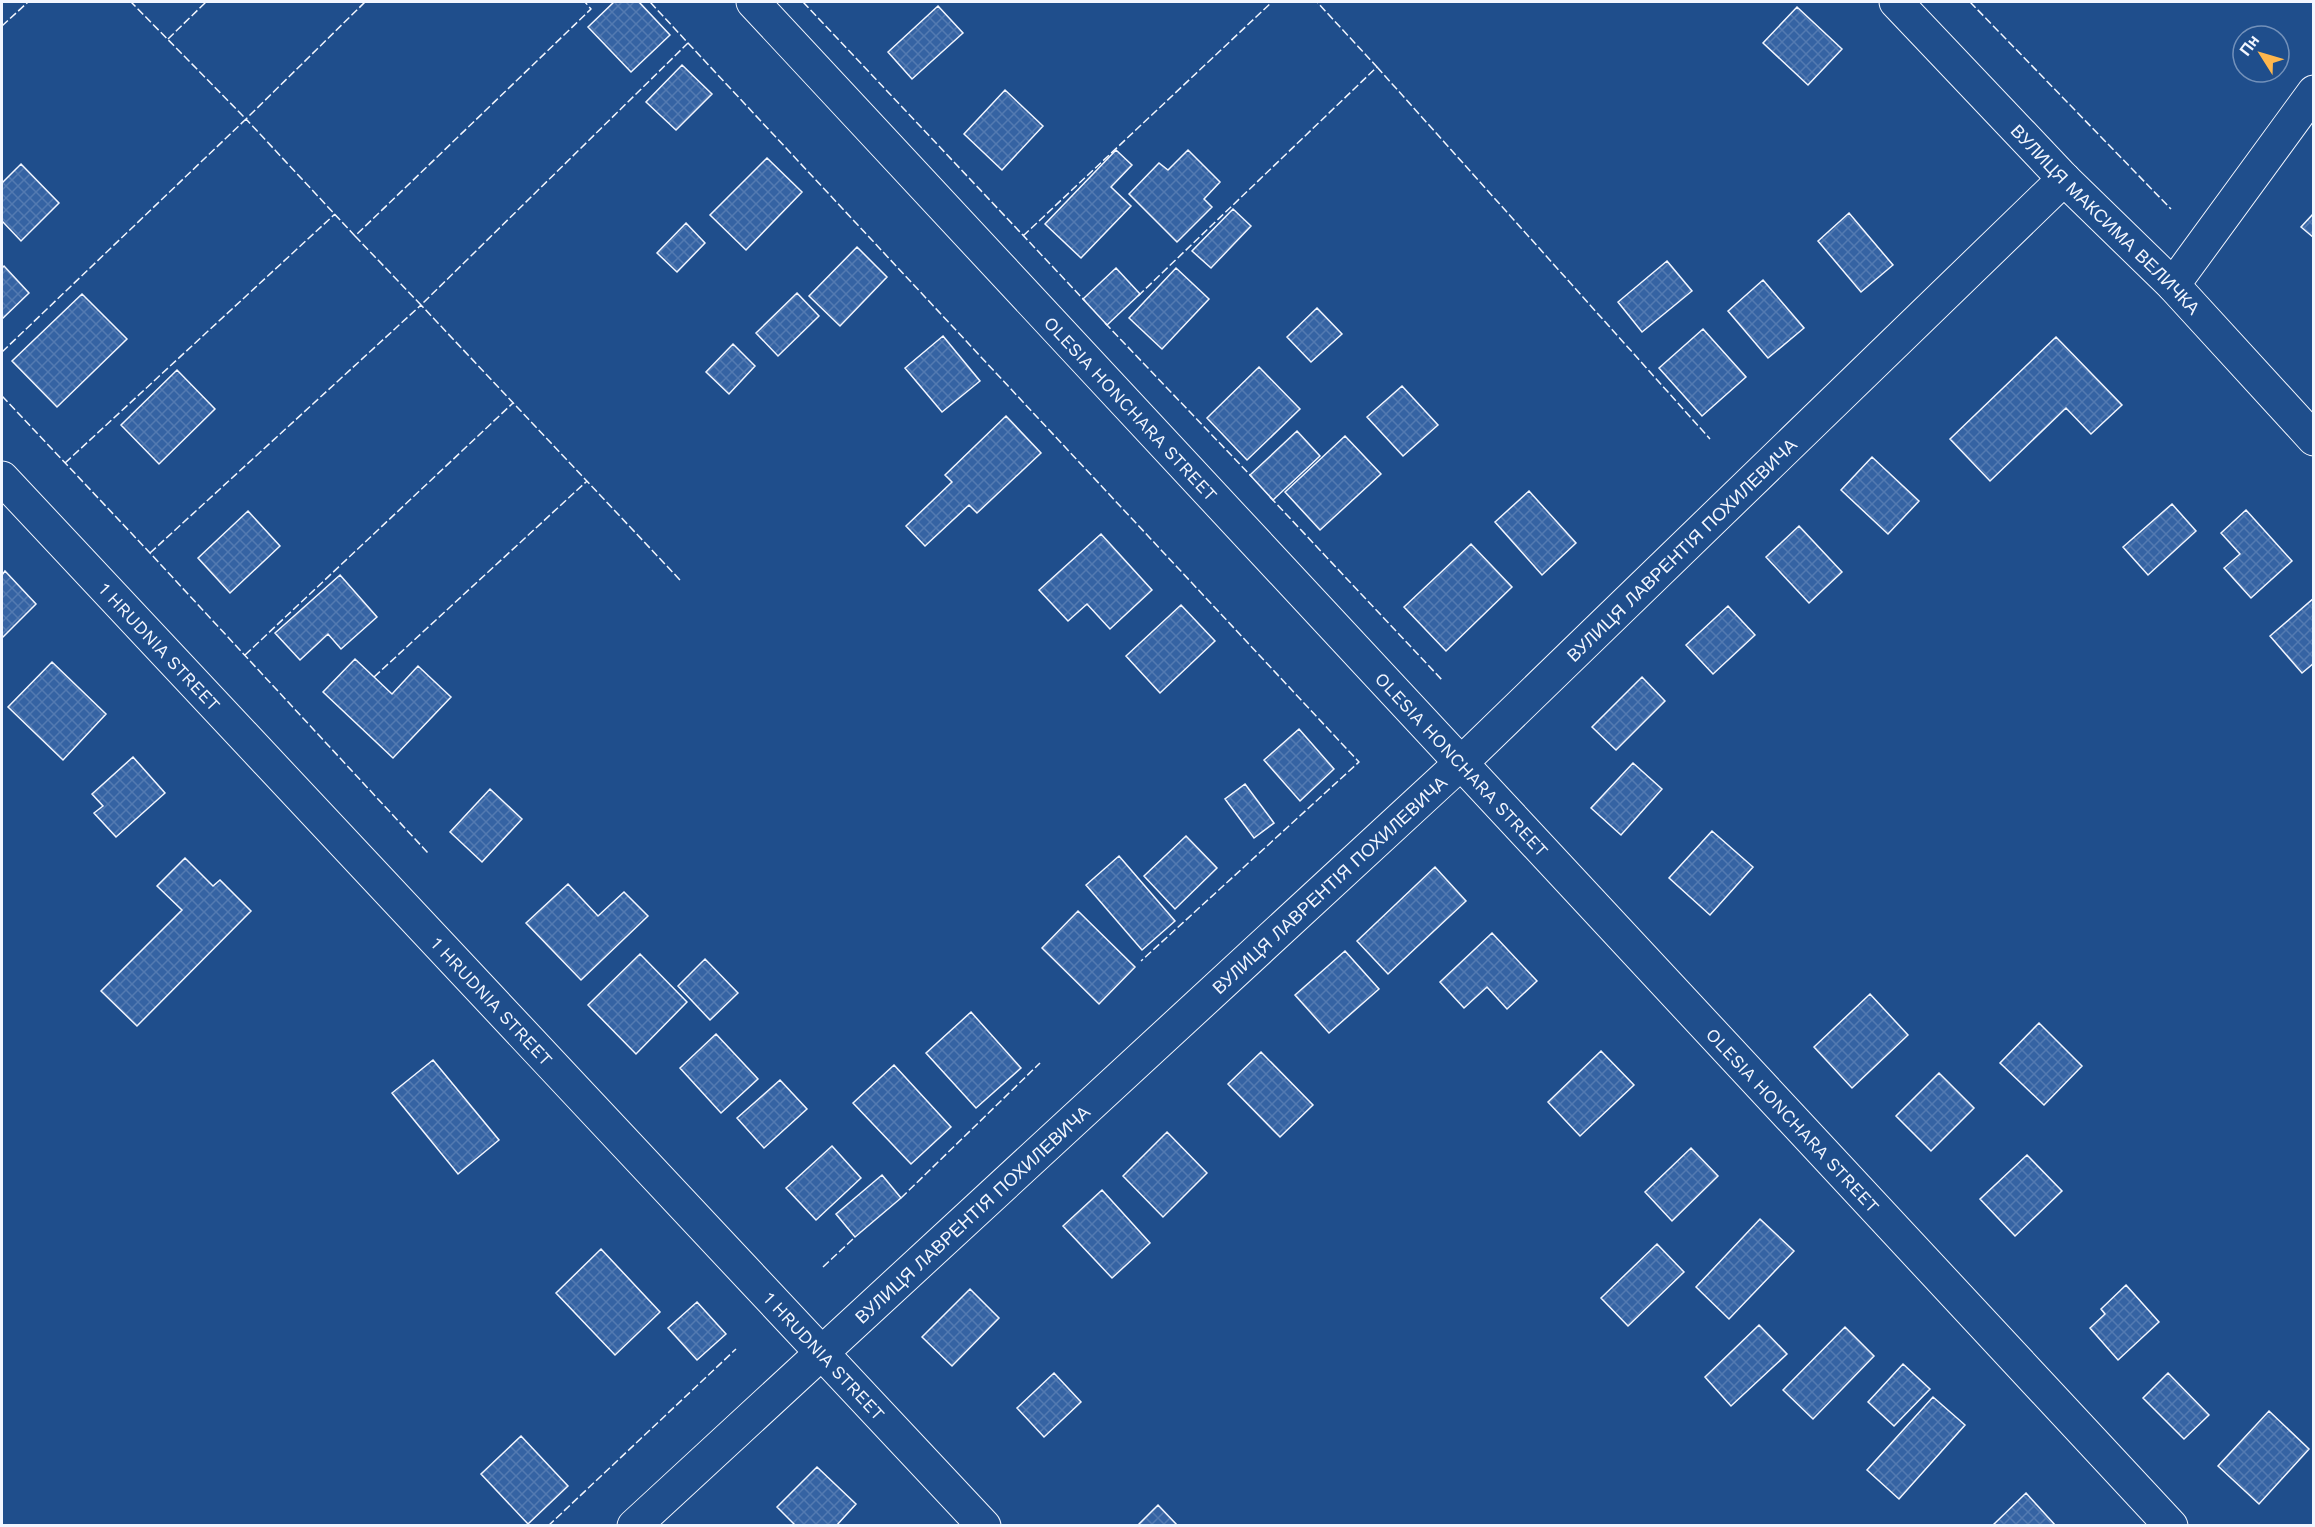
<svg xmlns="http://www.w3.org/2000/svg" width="2315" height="1527" font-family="'Work Sans',sans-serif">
<defs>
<pattern id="building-cross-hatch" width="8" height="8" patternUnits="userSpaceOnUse" patternTransform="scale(1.5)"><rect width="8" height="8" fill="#3563a3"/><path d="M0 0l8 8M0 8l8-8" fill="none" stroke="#537ab1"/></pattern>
</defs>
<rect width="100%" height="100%" fill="#1f4e8c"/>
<path fill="url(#building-cross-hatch)" stroke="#f2f6ff" stroke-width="1.5" d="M 614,2 L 639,2 L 670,35 L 631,72 L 588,27 Z
M 938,6 L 963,33 L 912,79 L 888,52 Z
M 1797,7 L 1842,49 L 1808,85 L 1763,43 Z
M 682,65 L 712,94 L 676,130 L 646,102 Z
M 1005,90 L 1043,126 L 1002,170 L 964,134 Z
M 1116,150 L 1132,165 L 1111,187 L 1131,206 L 1081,258 L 1045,224 Z
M 1188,150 L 1220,182 L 1204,199 L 1212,207 L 1177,242 L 1129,194 L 1159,163 L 1168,170 Z
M 767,158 L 802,192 L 746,250 L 710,215 Z
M 21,164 L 59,203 L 21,241 L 2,221 L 2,183 Z
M 1233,209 L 1251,226 L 1211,268 L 1192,251 Z
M 1849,213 L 1893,265 L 1861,292 L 1818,241 Z
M 2314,213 L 2314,238 L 2301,227 Z
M 686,223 L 705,243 L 677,272 L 657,253 Z
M 857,247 L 887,277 L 840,326 L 809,296 Z
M 1667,261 L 1692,291 L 1642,332 L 1618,302 Z
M 4,266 L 29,293 L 2,319 L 2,268 Z
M 1116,268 L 1140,294 L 1107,325 L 1083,299 Z
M 1176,268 L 1209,299 L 1162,349 L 1129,318 Z
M 1763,280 L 1804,328 L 1768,358 L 1728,311 Z
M 797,293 L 819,316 L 778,356 L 756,333 Z
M 82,294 L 127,339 L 57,407 L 12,361 Z
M 1317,308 L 1342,334 L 1311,362 L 1287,337 Z
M 1703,329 L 1746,377 L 1702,416 L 1659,368 Z
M 943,336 L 980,381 L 942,412 L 905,368 Z
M 2056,337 L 2122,405 L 2091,434 L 2066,408 L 1990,481 L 1950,439 Z
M 733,344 L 755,366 L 729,394 L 706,372 Z
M 1259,367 L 1300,409 L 1247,460 L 1207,418 Z
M 177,370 L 215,409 L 159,464 L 121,425 Z
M 1402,386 L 1438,425 L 1403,456 L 1367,417 Z
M 1006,416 L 1041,453 L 977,513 L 969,505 L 925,546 L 906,526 L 952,482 L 945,475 Z
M 1297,431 L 1320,456 L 1273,500 L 1250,475 Z
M 1345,436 L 1381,474 L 1320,530 L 1285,492 Z
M 1872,457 L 1919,501 L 1888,534 L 1841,490 Z
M 1529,491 L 1576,543 L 1542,575 L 1495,522 Z
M 2172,504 L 2196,531 L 2148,575 L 2123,547 Z
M 2246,510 L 2292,561 L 2251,598 L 2224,568 L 2240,554 L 2221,533 Z
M 248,511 L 280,546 L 230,593 L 198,558 Z
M 1799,526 L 1842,572 L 1809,603 L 1766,557 Z
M 1101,534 L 1152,590 L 1110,629 L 1087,604 L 1068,621 L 1039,590 Z
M 1471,544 L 1512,587 L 1446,651 L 1404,607 Z
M 5,571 L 36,604 L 2,638 L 2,575 Z
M 340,575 L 377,617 L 341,649 L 328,634 L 300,660 L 275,633 Z
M 2314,598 L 2314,663 L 2302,673 L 2270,636 Z
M 1181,605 L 1215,641 L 1160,693 L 1126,656 Z
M 1728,606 L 1755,635 L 1713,674 L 1686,645 Z
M 355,659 L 392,694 L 418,666 L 451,697 L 393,758 L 323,692 Z
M 52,662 L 106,714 L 63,760 L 8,707 Z
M 1642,677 L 1665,701 L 1616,750 L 1592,727 Z
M 1299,729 L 1334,769 L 1300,801 L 1264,760 Z
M 133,757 L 165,793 L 116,837 L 94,813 L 103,806 L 92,794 Z
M 1633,763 L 1662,789 L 1621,835 L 1591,808 Z
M 1245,784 L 1274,823 L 1254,838 L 1225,799 Z
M 490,789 L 522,819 L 482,862 L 450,832 Z
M 1712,831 L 1753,867 L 1710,915 L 1669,878 Z
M 1186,836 L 1217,868 L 1175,909 L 1144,876 Z
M 1119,856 L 1175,921 L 1142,950 L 1086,885 Z
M 185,858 L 213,886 L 220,880 L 251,911 L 137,1026 L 101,991 L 182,910 L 157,886 Z
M 1435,867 L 1466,901 L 1388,974 L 1357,941 Z
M 568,884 L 598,916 L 624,892 L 648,916 L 581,980 L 526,923 Z
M 1078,911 L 1135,967 L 1099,1004 L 1042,948 Z
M 1492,933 L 1537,981 L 1507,1009 L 1487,987 L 1464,1008 L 1440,982 Z
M 1345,951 L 1379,989 L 1329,1033 L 1295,995 Z
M 640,954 L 687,1002 L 636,1054 L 588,1005 Z
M 705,959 L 738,993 L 710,1020 L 678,986 Z
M 1870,994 L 1908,1035 L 1852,1088 L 1814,1047 Z
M 971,1012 L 1021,1068 L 976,1108 L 926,1053 Z
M 2039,1023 L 2082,1066 L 2044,1105 L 2000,1063 Z
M 716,1034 L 758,1079 L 721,1113 L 680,1068 Z
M 1601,1051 L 1634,1085 L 1580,1136 L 1548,1102 Z
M 1261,1052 L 1313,1105 L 1280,1137 L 1228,1084 Z
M 433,1060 L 499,1140 L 458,1174 L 392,1093 Z
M 894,1065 L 951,1127 L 911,1164 L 853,1103 Z
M 1939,1073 L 1974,1108 L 1931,1151 L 1896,1116 Z
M 780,1080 L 807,1109 L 764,1148 L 737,1118 Z
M 1167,1132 L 1207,1173 L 1163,1217 L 1123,1176 Z
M 832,1146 L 861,1178 L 816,1220 L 786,1188 Z
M 1691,1148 L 1718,1176 L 1672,1221 L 1645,1192 Z
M 2027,1155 L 2062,1191 L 2015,1236 L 1980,1199 Z
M 882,1175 L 901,1198 L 855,1237 L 836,1214 Z
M 1102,1190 L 1150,1243 L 1112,1278 L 1063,1226 Z
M 1760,1219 L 1794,1251 L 1729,1319 L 1696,1287 Z
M 1657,1244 L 1684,1272 L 1628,1326 L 1601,1298 Z
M 601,1249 L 660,1312 L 615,1355 L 556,1293 Z
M 2126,1285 L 2159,1322 L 2118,1360 L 2090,1328 L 2105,1314 L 2101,1309 Z
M 970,1289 L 999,1318 L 952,1366 L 922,1337 Z
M 697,1302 L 726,1334 L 697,1360 L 668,1328 Z
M 1759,1325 L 1787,1354 L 1731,1406 L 1705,1377 Z
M 1845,1327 L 1874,1356 L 1813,1419 L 1783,1390 Z
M 1903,1364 L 1930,1389 L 1894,1426 L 1868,1402 Z
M 1054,1373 L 1081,1402 L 1044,1437 L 1017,1408 Z
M 2168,1373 L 2209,1415 L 2184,1439 L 2143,1398 Z
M 1933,1397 L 1965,1425 L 1899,1499 L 1867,1470 Z
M 2269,1411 L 2309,1449 L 2259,1504 L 2218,1466 Z
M 521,1436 L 568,1486 L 528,1524 L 481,1474 Z
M 817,1467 L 856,1504 L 836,1526 L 796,1526 L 777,1507 Z
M 2026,1493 L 2056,1526 L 1992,1526 Z
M 1158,1505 L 1178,1526 L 1137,1526 Z"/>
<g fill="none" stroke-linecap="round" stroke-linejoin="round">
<defs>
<g id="minor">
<path id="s1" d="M 753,2 L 2171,1526"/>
<path id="s2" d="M 1896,2 L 2064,179 L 2173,285 L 2314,439"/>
<path d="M 2173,285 L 2314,92"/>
<path id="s3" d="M 2,478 L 984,1526"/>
<path id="s4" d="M 634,1526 L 1462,762 L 2064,179"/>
</g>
</defs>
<use href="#minor" stroke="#f2f6ff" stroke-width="35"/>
<use href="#minor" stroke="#1f4e8c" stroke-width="33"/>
<path stroke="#f2f6ff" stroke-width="1.5" stroke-dasharray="8 3" stroke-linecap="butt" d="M 365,2 L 246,119 L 355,236 L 591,9 L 585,2
M 803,2 L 1085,301
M 1970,2 L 2171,209
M 2,26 L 28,2
M 168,39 L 206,2
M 688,43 L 1359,762 L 1141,961
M 1377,67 L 1710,439
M 355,236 L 421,305 L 688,43 L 650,2
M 1023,236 L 1272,2
M 1138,296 L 1377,67 L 1317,2
M 1105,323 L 1252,477
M 2,352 L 246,119 L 131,2
M 2,396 L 150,553 L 428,853
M 65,463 L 335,214
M 1270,497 L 1443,681
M 150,553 L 421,305 L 680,580
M 245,655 L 513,403
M 374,677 L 587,481
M 901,1198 L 1040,1063
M 823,1267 L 855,1237
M 548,1526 L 736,1349"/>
</g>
<g text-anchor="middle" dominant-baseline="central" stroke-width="4.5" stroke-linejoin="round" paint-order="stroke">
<g font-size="18" fill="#f2f6ff" stroke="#1f4e8c">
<text stroke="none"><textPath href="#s2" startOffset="302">ВУЛИЦЯ МАКСИМА ВЕЛИЧКА</textPath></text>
<text stroke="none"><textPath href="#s1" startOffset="555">OLESIA HONCHARA STREET</textPath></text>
<text stroke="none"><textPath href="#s4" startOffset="1432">ВУЛИЦЯ ЛАВРЕНТІЯ ПОХИЛЕВИЧА</textPath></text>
<text stroke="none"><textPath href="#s3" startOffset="231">1 HRUDNIA STREET</textPath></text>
<text stroke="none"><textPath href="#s1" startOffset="1041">OLESIA HONCHARA STREET</textPath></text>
<text stroke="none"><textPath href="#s4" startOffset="946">ВУЛИЦЯ ЛАВРЕНТІЯ ПОХИЛЕВИЧА</textPath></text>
<text stroke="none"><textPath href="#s3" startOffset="717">1 HRUDNIA STREET</textPath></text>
<text stroke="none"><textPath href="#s1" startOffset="1527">OLESIA HONCHARA STREET</textPath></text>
<text stroke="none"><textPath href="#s4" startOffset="460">ВУЛИЦЯ ЛАВРЕНТІЯ ПОХИЛЕВИЧА</textPath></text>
<text stroke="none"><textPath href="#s3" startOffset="1203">1 HRUDNIA STREET</textPath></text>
</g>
</g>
<rect width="2315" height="1527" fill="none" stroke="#f2f6ff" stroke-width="6"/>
<g transform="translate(2261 54) rotate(307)"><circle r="28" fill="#1f4e8c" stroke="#7391ba" stroke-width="1.5"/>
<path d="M0-4.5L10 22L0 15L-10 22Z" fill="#ffb74d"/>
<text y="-9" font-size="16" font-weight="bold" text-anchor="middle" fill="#f2f6ff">Пн</text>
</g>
</svg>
